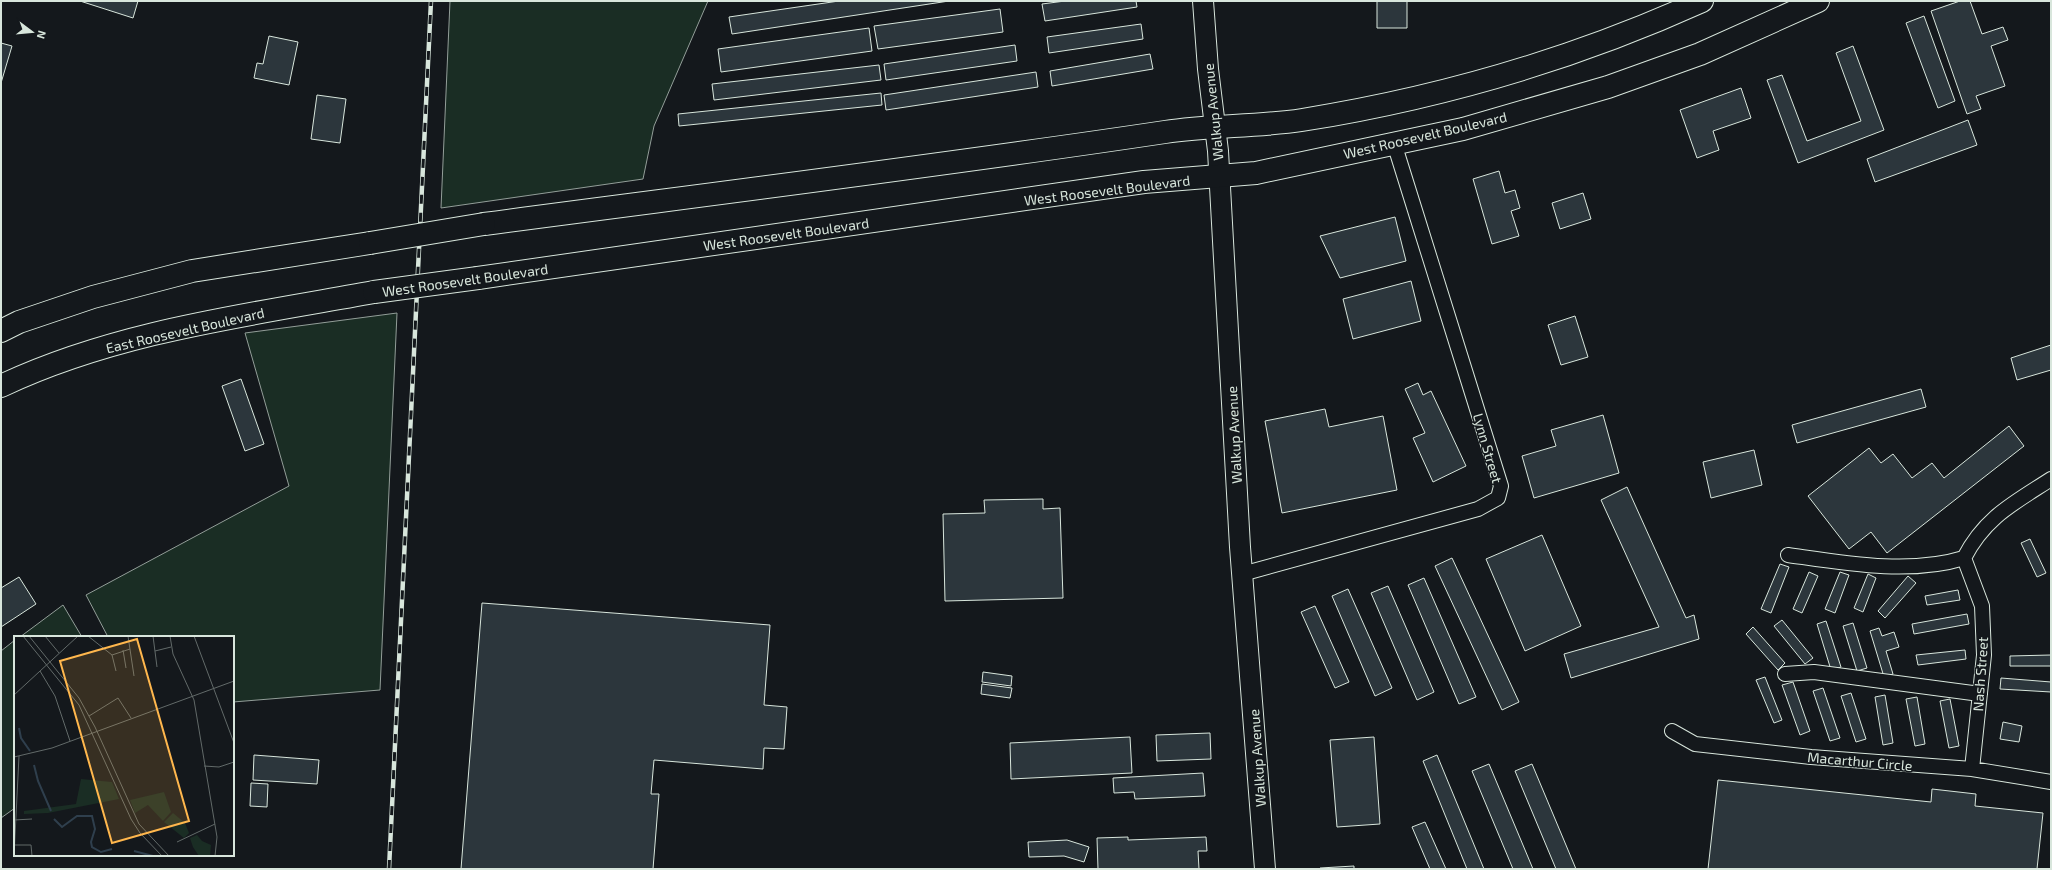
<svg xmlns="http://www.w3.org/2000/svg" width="2052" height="870" font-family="'Exo 2',sans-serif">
<rect width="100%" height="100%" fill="#14181c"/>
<path fill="#1a2d24" stroke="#939e99" d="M 450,1 L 708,1 L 654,126 L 643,179 L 441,208 Z
M 397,313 L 380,690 L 233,702 L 233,637 L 108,637 L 86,595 L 289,486 L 245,333 Z
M 63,605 L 82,637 L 20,637 Z
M 15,640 L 15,808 L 1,818 L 1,651 Z"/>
<path fill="#2c363c" stroke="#d8e6dc" d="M 80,1 L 138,1 L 133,18 Z
M 839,1 L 949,1 L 732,34 L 729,17 Z
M 1065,1 L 1136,1 L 1137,7 L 1045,21 L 1042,4 Z
M 1377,1 L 1407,1 L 1407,28 L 1377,28 Z
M 1960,1 L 1970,1 L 1982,34 L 2003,27 L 2008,40 L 1991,46 L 2005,86 L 1976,96 L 1981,109 L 1967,114 L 1931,11 Z
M 1000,9 L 1003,32 L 878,49 L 874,26 Z
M 1924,16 L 1955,101 L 1938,108 L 1906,23 Z
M 1141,24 L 1143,39 L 1049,53 L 1047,37 Z
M 869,28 L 872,51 L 721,72 L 718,49 Z
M 269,36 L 298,42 L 289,85 L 254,78 L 257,63 L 263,64 Z
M 1,43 L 12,46 L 1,83 Z
M 1015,45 L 1017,61 L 886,80 L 884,64 Z
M 1853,46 L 1884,130 L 1798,163 L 1767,80 L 1782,75 L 1807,141 L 1861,121 L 1836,53 Z
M 1150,54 L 1153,69 L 1052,86 L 1050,71 Z
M 879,65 L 881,80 L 714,100 L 712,84 Z
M 1036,72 L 1038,87 L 886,110 L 884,95 Z
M 1741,88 L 1751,118 L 1713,131 L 1719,150 L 1697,158 L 1680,110 Z
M 881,93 L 882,105 L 679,126 L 678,114 Z
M 317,95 L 346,99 L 340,143 L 311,139 Z
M 1968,120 L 1977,145 L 1875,182 L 1867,159 Z
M 1499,171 L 1505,193 L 1515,190 L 1520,208 L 1511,211 L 1519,236 L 1492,244 L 1473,179 Z
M 1583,193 L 1591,219 L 1560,229 L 1552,203 Z
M 1395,217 L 1406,261 L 1340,278 L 1320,236 Z
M 1411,281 L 1421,321 L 1353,339 L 1343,299 Z
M 1575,316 L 1588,357 L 1561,365 L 1548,325 Z
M 2051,345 L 2051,370 L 2017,380 L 2011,358 Z
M 241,379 L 264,444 L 245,451 L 222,386 Z
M 1418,383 L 1423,395 L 1431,391 L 1466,466 L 1433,482 L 1413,438 L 1425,433 L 1405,389 Z
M 1921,389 L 1926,407 L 1797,443 L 1792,425 Z
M 1325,409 L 1329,427 L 1383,416 L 1397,490 L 1282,513 L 1265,421 Z
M 1603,415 L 1619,473 L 1534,498 L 1522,456 L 1556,446 L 1551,430 Z
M 2009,426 L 2024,446 L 1887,553 L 1871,532 L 1849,549 L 1808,496 L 1869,448 L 1881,463 L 1893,454 L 1912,478 L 1932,463 L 1944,478 Z
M 1754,450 L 1762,485 L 1711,498 L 1703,462 Z
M 1627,487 L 1686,618 L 1694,615 L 1699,639 L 1571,678 L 1564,654 L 1659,627 L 1601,500 Z
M 1043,499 L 1043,509 L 1060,508 L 1063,598 L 945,601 L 943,514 L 985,513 L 984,500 Z
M 1542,535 L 1581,626 L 1525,651 L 1486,559 Z
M 2030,539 L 2046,573 L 2037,577 L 2021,543 Z
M 1452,558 L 1519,702 L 1502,710 L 1435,566 Z
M 1780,564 L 1789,567 L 1771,613 L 1761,609 Z
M 1809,572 L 1818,576 L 1802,613 L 1793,609 Z
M 1840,572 L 1849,575 L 1835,613 L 1825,609 Z
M 1868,574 L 1876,578 L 1863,612 L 1854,608 Z
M 1908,576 L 1916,583 L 1885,618 L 1878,611 Z
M 19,577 L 36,604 L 1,627 L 1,588 Z
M 1424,578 L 1476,697 L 1459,704 L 1408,585 Z
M 1388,586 L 1434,692 L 1417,700 L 1371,593 Z
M 1348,589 L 1392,688 L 1375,696 L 1332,596 Z
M 1958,590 L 1960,600 L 1927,605 L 1925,596 Z
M 482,603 L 770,625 L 764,705 L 787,707 L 784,749 L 764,748 L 763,769 L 654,760 L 651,794 L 659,794 L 653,869 L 461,869 Z
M 1315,606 L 1349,682 L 1335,688 L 1301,612 Z
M 1967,614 L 1969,624 L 1914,634 L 1912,624 Z
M 1782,620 L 1813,658 L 1805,664 L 1774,626 Z
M 1826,621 L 1841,667 L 1831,670 L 1817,624 Z
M 1853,623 L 1867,668 L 1857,671 L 1843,626 Z
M 1753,627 L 1785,663 L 1778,670 L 1746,634 Z
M 1879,628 L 1882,636 L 1894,632 L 1899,647 L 1886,651 L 1893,674 L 1884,677 L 1870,631 Z
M 1965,650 L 1966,659 L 1918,665 L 1916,655 Z
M 2051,655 L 2051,666 L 2010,666 L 2010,656 Z
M 983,672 L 1012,676 L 1011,686 L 982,682 Z
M 1765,677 L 1782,720 L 1774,723 L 1756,680 Z
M 2001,678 L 2051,682 L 2051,692 L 2000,689 Z
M 1793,682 L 1810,731 L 1800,735 L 1782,685 Z
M 982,684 L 1012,688 L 1010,698 L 981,694 Z
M 1823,688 L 1840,738 L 1830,741 L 1813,691 Z
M 1851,693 L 1866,739 L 1856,742 L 1841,696 Z
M 1885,695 L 1893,743 L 1883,745 L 1875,697 Z
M 1917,697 L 1925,744 L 1915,746 L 1906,699 Z
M 1950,699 L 1959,746 L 1949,748 L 1940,701 Z
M 2003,722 L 2022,726 L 2019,742 L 2000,739 Z
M 1210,733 L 1211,759 L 1157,761 L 1156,735 Z
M 1130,737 L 1132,773 L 1011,779 L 1010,743 Z
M 1374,737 L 1380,824 L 1337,827 L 1330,740 Z
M 254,755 L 319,760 L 317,784 L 253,780 Z
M 1437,755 L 1484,869 L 1467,869 L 1423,761 Z
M 1489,764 L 1533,869 L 1513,869 L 1472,771 Z
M 1532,764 L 1576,869 L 1556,869 L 1515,771 Z
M 1203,773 L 1205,796 L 1135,799 L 1134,792 L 1114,793 L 1113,778 Z
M 1718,780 L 1931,802 L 1932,789 L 1976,794 L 1975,806 L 2043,813 L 2037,869 L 1708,869 Z
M 251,783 L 268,784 L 267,807 L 250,806 Z
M 1425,822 L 1446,869 L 1430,869 L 1412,827 Z
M 1128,837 L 1128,840 L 1206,837 L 1207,851 L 1198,851 L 1199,869 L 1098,869 L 1097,838 Z
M 1067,840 L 1089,847 L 1084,862 L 1064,856 L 1029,857 L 1028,842 Z
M 1354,866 L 1354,869 L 1320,869 L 1320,868 Z"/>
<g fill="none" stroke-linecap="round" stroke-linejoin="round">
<defs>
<path id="street" d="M 1788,555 C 1844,563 1909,575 1964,558
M 1242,574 L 1478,509 L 1498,498 L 1501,486 L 1394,143
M 1785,674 L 1814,672 L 1980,694
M 1672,731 L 1695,744 L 1811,757 L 1972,769 L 2051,782
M 1972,769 L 1984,655 L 1982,606 L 1964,558 C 1985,517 2014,503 2051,479"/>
<path id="secondary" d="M 1203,1 L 1208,69 L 1218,151 L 1240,547 L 1265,869"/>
<path id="highway" d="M 484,224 C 711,194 938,166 1165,132 C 1210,125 1257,127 1302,120 C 1440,98 1574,59 1702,1
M 478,278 L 1144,182 L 1256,173 L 1463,129 L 1608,87 L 1700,54 L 1818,1
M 1,331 L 19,322 L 93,297 L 192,271 L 370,243
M 1,386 C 117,331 249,315 374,292"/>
</defs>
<use href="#street" stroke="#d8e6dc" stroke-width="16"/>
<use href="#secondary" stroke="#d8e6dc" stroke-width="22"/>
<use href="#highway" stroke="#d8e6dc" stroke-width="24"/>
<use href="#street" stroke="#14181c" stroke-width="14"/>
<use href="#secondary" stroke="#14181c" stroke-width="20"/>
<use href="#highway" stroke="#14181c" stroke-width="22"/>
<defs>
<path id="rail" d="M 389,869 L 431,1"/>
</defs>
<use href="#rail" stroke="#d8e6dc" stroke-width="4.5"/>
<use href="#rail" stroke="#14181c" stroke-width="3" stroke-dasharray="9" stroke-linecap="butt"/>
<defs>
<path id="highway-bridge" d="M 370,243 L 484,224
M 374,292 L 478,278"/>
</defs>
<use href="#highway-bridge" stroke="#d8e6dc" stroke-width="24" stroke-linecap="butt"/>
<use href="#highway-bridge" stroke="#14181c" stroke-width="22"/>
</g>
<g text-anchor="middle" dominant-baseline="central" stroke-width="3" stroke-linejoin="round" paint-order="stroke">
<g font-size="14" fill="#d8e6dc" stroke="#14181c">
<text transform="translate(1213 112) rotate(-96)">Walkup Avenue</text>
<text transform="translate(1425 135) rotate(-13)">West Roosevelt Boulevard</text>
<text transform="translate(1107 190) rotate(-7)">West Roosevelt Boulevard</text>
<text transform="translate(786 234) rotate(-8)">West Roosevelt Boulevard</text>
<text transform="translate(465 280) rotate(-8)">West Roosevelt Boulevard</text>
<text transform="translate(185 330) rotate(-13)">East Roosevelt Boulevard</text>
<text transform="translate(1234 435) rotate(-93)">Walkup Avenue</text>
<text transform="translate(1488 448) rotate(74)">Lynn Street</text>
<text transform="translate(1980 674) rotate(-86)">Nash Street</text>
<text transform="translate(1257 758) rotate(-94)">Walkup Avenue</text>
<text transform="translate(1860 761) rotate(5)">Macarthur Circle</text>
</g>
</g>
<g transform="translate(14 636)">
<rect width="220" height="220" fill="#14181c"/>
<path d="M 67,143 L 98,146 L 105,163 L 34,177 L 10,178 L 10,175 L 62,168 ZM 150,156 L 157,176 L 149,185 L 134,169 L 121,177 L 116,164 ZM 159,177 L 171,187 L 175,197 L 170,202 L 150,186 ZM 183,199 L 188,205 L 197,209 L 196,220 L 185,220 L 179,211 L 176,202 Z" fill="#1a2d24"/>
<path fill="none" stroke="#2f3f4d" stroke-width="2" d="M 5,92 L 7,102 L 16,115M 20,129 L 24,145 L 37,175M 40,183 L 48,191 L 63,180 L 78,180 L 81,193 L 77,206 L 78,211 L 87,216 L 98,213M 120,215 L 139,220"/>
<path fill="none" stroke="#626a69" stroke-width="1" d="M 9,0 L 65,69 L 117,183 L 126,197 L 148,220M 15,0 L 65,62 L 81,91 L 125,188 L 155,220M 31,0 L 45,17M 74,0 L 98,19M 114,0 L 120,40M 139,0 L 143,31M 156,0 L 159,18 L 180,64 L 203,201 L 201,220M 180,0 L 220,107M 109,14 L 112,32M 141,15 L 157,11M 98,19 L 116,13M 98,19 L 102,35M 26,35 L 41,60 L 56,105M 0,59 L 64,0M 75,80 L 104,62 L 117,82M 0,121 L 38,112 L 220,45M 190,130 L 205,131 L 220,126M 0,184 L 18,183M 163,206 L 201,188M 1,209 L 17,209 L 18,220M 0,220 L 5,120M 68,220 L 101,220"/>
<path fill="#ffb74d" fill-opacity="0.15" stroke="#ffb74d" stroke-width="2" d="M 123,3 L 175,185 L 98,207 L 46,25 Z"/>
<rect width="220" height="220" fill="none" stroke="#d8e6dc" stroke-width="2"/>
</g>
<rect width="2052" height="870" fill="none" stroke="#d8e6dc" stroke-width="4"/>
<g transform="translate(32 32) rotate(106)" stroke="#14181c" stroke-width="3" paint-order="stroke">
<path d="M0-3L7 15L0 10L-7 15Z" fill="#d8e6dc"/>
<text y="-6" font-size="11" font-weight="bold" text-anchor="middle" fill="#d8e6dc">N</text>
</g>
</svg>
